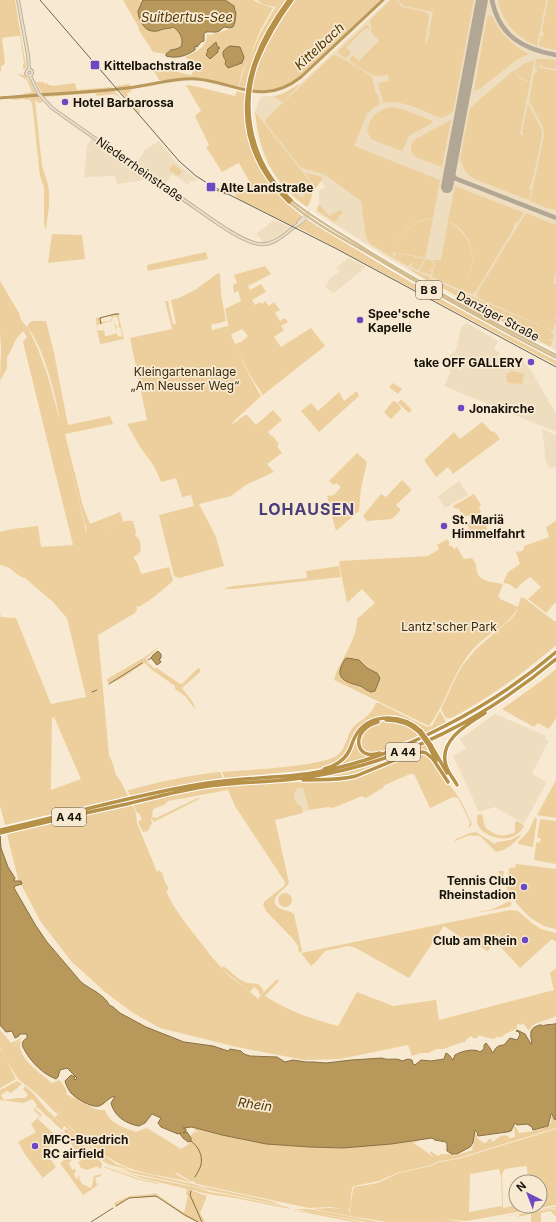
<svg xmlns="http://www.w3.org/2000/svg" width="556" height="1222" font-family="Inter,sans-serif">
<rect width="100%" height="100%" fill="#f8ead2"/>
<path fill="#eeddbe" d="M 389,0 L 556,0 L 556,350 L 492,316 L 391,259 L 316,212 L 319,205 L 319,192 L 322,188 L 324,189 L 325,187 L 321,181 L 313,191 L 310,202 L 307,207 L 298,200 L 284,187 L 268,164 L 260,140 L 255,112 L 261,97 L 280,95 L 286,92 L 301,83 Z
M 92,138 L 151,179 L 117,184 L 115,176 L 84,177 L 87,146 Z
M 159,141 L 177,163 L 198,181 L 190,181 L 189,185 L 172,174 L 165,184 L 136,164 L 144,152 L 144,150 Z
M 274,220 L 290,227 L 273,239 L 263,242 L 256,234 Z
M 349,258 L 366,267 L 334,293 L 332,292 L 325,287 L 330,279 L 340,271 L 336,268 Z
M 467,323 L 498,341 L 494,349 L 500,353 L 498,357 L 509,361 L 513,366 L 522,359 L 532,372 L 556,414 L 556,432 L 444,386 L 450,373 L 450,369 L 443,361 L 456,350 L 461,327 Z
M 542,429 L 556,435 L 556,467 L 549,468 L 546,462 Z
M 459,481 L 468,495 L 445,508 L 438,496 Z
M 495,714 L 546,736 L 545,739 L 549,740 L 532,774 L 547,782 L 525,822 L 523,823 L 495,807 L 479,812 L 453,756 L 466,749 L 460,739 Z
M 298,788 L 303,788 L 309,810 L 303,812 L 302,807 L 297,805 L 296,803 L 294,793 Z"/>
<path fill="#eccf9c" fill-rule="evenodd" d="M 0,0 L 15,0 L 26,67 L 25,69 L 23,69 L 23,64 L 24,64 L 20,36 L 16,36 L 2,38 L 5,63 L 1,67 L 1,70 L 0,72 Z
M 123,0 L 139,0 L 139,1 L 143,0 L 138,15 L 144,27 L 150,31 L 162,31 L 165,28 L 175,27 C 180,33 183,39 181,47 L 176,49 L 171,50 L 166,54 L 153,52 L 138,29 L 139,28 Z
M 225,0 L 253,0 L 261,4 L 273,8 L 260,31 L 248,61 L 243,69 L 238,88 C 223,84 207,78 191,78 C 180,78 170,81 159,80 L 151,66 L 191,75 L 197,66 L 185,57 C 192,54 203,49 206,41 C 207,38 207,36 207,34 L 210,35 L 233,28 C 236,15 239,9 225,0 ZM 217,43 L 217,46 L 220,48 L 218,52 L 212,56 L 208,51 L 210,47 ZM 230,46 C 238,48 242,47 244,57 L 226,62 Z
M 257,0 L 282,0 L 275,7 L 262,4 Z
M 282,0 L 288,0 C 268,29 254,54 246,88 L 239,86 L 244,69 L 248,61 L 261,32 L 275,8 Z
M 294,0 L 381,0 L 300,77 C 286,88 270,95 252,91 C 255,57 275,27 294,0 Z
M 391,0 L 396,0 L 402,7 L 426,12 L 426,13 L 429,14 L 428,17 L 429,17 L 425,43 L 427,44 L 433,12 L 404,6 L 397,0 L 474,0 L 453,112 L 444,117 L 440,118 C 424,111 400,98 383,103 L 378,83 L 389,81 L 388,75 L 376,76 L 373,75 L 355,65 L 349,60 L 353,55 L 359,61 L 379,41 L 371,32 C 373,28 369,24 370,20 Z
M 498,0 L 546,0 L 537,46 C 517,38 502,22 498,0 Z
M 548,0 L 556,0 L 556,50 L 539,46 L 541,36 L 543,36 L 544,34 L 542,30 Z
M 489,15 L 492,16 C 500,33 512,46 529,54 L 518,59 L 509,66 L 493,48 L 509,66 L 481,88 L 474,91 L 487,17 Z
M 366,25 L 369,26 L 370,30 L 366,28 L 346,47 L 351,53 L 346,58 L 340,55 L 338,52 L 340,49 Z
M 333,55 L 338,56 L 370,75 L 372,77 L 376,94 L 378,93 L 376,83 L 380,104 L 372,109 L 367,114 L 354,146 L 440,180 L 433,218 L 421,220 L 407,228 L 398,240 L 392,257 L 369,243 L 366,237 L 361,201 L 324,174 L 301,168 L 265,122 L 267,118 Z
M 536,59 L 547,59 L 556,60 L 555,69 L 542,67 L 542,65 L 540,65 L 539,67 L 535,66 Z
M 534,60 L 530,81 L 522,79 L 514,71 L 524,64 Z
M 535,67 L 556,71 L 556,210 L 547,208 L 530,201 L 544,136 L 543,127 L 529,101 L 534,74 L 536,73 L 537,70 L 535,69 Z
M 513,71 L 520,79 L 530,82 L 520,134 L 523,135 L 524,134 L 522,133 L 528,103 L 542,131 L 541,141 L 532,182 L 530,185 L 529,189 L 531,190 L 529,200 L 472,178 L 465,171 L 460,159 L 470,108 Z
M 17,74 C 27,74 29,80 33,88 C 35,93 39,98 43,102 L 39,103 L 35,100 L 42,166 C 44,172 46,178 48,185 C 51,198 48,214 46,228 L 45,228 L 44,223 L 44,187 L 40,176 L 32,103 L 30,100 L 23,99 L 14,100 L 11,98 L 16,96 L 32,92 L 27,80 Z
M 36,82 L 44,82 L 44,84 L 48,83 L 48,85 L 51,85 L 52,86 L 75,83 L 77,90 L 111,87 L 120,97 L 113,94 L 97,96 L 95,93 L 44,97 Z
M 301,83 L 283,102 L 274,97 L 286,92 Z
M 130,84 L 131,92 L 127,93 L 128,96 L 140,111 L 139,114 L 116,86 Z
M 186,85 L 194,86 L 235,96 L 237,91 L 243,93 L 246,93 C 243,130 253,165 279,193 C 286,201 294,207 301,215 L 301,219 L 293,226 L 237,198 L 234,193 L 251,184 L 239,163 L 222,172 L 206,147 L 209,145 L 195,116 L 201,111 Z
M 392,107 L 402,109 L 433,121 L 430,124 L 409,136 L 402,151 L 371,139 L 367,131 C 370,117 378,109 392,107 Z
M 255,112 L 312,184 L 312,186 L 304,193 L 302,191 L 300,193 L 298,197 L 304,196 L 305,193 L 315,186 L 305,173 L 321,176 L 322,180 L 313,191 L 310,202 L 307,207 C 273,183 259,153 255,112 Z
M 451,120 L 442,167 L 416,157 C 410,152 409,146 414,140 Z
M 173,164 L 182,171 L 179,176 L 169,170 Z
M 455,186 L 524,213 L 518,222 L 515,223 L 513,227 L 514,228 L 476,291 L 472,294 L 464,291 L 463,288 L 461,290 L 432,277 L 435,260 L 441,260 L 448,222 C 464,230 474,246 472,264 C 471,270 468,276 466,282 C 479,260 473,232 448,221 Z
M 329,195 L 319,204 L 329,216 L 340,210 L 343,213 L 340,215 L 335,222 L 317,210 L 319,204 Z
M 526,213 L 556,225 L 556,269 L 553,284 L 556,284 L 556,318 L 555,318 L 554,319 L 556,320 L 555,325 L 553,325 L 553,327 L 554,328 L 554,330 L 546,328 L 479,298 L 477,295 L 478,291 Z
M 309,219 L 390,270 L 433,295 L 556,360 L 556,365 L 297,227 Z
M 433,219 L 425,258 L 394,252 C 399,233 413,220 433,219 Z
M 52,234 L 82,235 L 85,259 L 48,263 Z
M 206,252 L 208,259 L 148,271 L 147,265 Z
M 396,253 L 425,259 L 418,270 L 412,267 L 413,262 L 408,266 L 392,257 L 393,256 L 394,257 Z
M 426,259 L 434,261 L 434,262 L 432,262 L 432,263 L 434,264 L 432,269 L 431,269 L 430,271 L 432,271 L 431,275 L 419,271 Z
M 265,266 L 271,274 L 248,286 L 250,290 L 261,284 L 266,292 L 252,300 L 255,305 L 260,302 L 262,304 L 265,301 L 269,306 L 274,302 L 280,310 L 275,313 L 280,321 L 285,318 L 288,322 L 281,326 L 284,330 L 274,337 L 281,347 L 311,328 L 325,346 L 263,395 L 250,375 L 235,344 L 241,342 L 248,336 L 242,329 L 231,335 L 249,375 L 261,396 L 232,423 L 233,424 L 245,415 L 247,415 L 256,425 L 273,410 L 282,420 L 268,432 L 271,436 L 272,435 L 279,444 L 277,446 L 282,453 L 267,464 L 274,472 L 246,485 L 231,496 L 199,504 L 216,537 L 224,566 L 179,578 L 174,576 L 159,515 L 194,506 L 191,495 L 182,497 L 176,478 L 161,482 L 154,466 L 140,447 L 127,424 L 147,420 L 130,338 L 172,329 L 165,301 L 168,301 L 173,324 L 176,324 L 171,300 L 179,298 L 195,290 L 218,273 L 220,274 L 221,294 L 226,321 L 211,325 L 212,330 L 228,326 L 229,330 L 225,309 L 241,301 L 238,291 L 234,293 L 233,285 L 237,283 L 234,275 Z
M 407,268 L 431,278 L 430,279 L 429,279 L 429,281 L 431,281 L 431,279 L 552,331 L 551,334 L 553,334 L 553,339 L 550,339 L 550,341 L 552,341 L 551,346 L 549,346 L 492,316 L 434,283 L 433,284 Z
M 0,281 L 19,313 L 21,320 L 28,328 L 28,324 L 32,321 L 46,321 L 54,353 L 68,425 L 110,416 L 113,424 L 65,434 L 83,506 L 90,524 L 120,512 L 123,521 L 102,531 C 112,527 122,519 133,521 L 136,532 L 135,535 C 141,539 142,548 139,554 L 133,557 L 138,564 L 141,574 L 169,567 L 173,580 L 172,581 L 172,582 L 154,597 L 139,607 L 136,606 L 137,609 L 135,613 L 98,635 L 109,755 L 113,764 L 116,775 L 120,780 L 128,796 L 5,825 L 0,806 L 0,613 L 1,617 L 16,618 L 51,704 L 86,697 L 67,618 L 53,602 L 25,578 C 15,576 14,567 0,565 L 0,532 L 12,529 L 38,526 L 41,547 L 73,545 L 23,342 L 27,337 L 23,331 L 16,339 L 10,352 L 7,358 L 7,368 L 0,381 L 1,348 L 0,332 ZM 28,328 C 44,348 56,396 60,421 L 48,377 L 38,349 ZM 69,460 L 85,525 L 87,527 L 86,527 L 87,536 ZM 54,717 L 81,779 L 51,790 L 52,718 Z
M 118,313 L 124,339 L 101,344 L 100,343 L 97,330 L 99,330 L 99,331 L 101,330 L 102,331 L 104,330 L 105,336 L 107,336 L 117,333 L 112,317 L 108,316 L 101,318 L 101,321 L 102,322 L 110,321 L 112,318 L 112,321 L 97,325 L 97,329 L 96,318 ZM 114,316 L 117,317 L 119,323 L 118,326 L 121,329 L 122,336 L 120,337 L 117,335 L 116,330 L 117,327 C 115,325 111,319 114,316 Z
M 511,371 L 522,373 L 524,375 L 522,384 L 508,383 L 508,384 L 506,378 L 507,373 L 509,373 Z
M 393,383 L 402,389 L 398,394 L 389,387 Z
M 357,391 L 359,396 L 319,432 L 301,411 L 311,403 L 318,411 L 339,392 L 344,401 Z
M 401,399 L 412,410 L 409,413 L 398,403 Z
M 393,401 C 396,401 401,406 401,409 L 391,419 L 384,412 Z
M 482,422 L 492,432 L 494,431 L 500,439 L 453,474 L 448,467 L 436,477 L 424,460 L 454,432 L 460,439 Z
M 357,453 L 367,462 L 361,488 L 359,511 L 336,531 L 327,496 L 334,495 L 341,487 L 336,483 L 334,485 L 329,481 Z
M 402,480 L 412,490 L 396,505 L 401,510 L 392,519 L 367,521 L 363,516 L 381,494 L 386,497 Z
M 474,494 L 481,505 L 479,508 L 481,511 L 480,512 L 484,517 L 483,519 L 487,529 L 473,541 L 466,532 L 470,529 L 467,525 L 474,518 L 472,515 L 465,516 L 462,512 L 461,513 L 459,509 L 454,508 L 453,506 Z
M 556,521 L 556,604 L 555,603 L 546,613 L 528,599 L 541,587 L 530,577 L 522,583 L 516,589 L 509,584 L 503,583 L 508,572 L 520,564 L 516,552 L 519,551 L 519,553 L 524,549 L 524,546 L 549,537 L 546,527 Z
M 447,539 L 450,543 L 448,544 L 450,546 L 452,546 L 454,549 L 457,547 L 464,559 L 472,558 C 478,566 475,564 477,572 C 481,583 494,582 503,584 L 498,597 L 500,598 L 500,599 L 518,607 C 510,624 491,632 478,644 C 453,668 449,699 429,726 L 334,680 C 335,674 338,669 341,663 C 348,649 357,635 357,619 L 375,603 L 362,589 L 347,603 L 339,563 L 340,561 L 428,556 L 439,549 L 437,545 ZM 347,658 L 359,660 L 367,668 L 377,672 L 371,692 C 362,687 345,684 340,674 Z
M 339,566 L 341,577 L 234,589 L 225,589 L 225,588 L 233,586 L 307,578 L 306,571 Z
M 521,597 L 524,598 L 554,621 L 556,621 L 556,645 C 524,673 489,698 451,718 L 446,718 L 441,709 L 458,673 L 463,665 L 477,648 L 510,620 L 516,613 Z
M 158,647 L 159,647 L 146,659 L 148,663 L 155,669 L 157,668 L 180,684 L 183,683 L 198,668 L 200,669 L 200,672 L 182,688 L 192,701 L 195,707 L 194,708 L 186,697 L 175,689 L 175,686 L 152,670 L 145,663 C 135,668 118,684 108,683 L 107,680 L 109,678 L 145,657 Z
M 556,669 L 556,718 L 549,729 L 538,723 L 534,727 L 502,709 L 540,682 Z
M 376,703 L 379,703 L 427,727 L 432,726 L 440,711 L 446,722 L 426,733 L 413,723 L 390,717 L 364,725 L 342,760 L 328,767 L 299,771 L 225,778 L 222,772 C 244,770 325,767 339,754 C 346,747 347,735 353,727 C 358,722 365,719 370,713 C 372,711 374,707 376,703 Z
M 381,722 C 396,720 409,725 420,735 L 379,753 C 367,756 359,748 360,737 L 369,727 Z
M 359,733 L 357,739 L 359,747 L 372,756 L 335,766 L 341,763 Z
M 426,744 L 447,783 C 459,794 465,809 472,824 L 470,827 L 468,828 L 470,823 L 469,820 L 458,798 L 453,797 L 430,808 L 415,776 L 413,774 L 410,774 L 383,786 L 384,787 L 368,797 L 365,798 L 362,796 L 333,808 L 328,807 L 309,810 L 303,788 L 298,788 L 294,793 C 295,800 295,804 302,807 L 303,813 L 275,820 L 289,883 C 285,890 266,899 279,908 C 284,911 289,910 294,914 L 302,951 L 299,953 L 298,946 L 293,939 L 266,911 L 263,904 L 265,901 L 284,886 L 285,882 L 235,806 L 228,790 L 168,801 L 164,805 L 153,809 L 152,817 L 156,818 L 198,798 L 201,798 L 154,822 L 151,818 L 151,820 L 152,823 L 148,831 L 143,832 L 138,822 L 142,819 L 139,813 L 137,813 L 133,804 L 203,789 L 233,785 L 300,782 L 334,775 L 370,766 L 407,753 Z
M 220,772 L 223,778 L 222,778 L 202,781 L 138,795 L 130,796 L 128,791 L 129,790 C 159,782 189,775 220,772 Z
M 556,780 L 556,818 L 537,815 Z
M 132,804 L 136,813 L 137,823 L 157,872 L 159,870 L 162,873 L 165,882 L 168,887 L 168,890 L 166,891 L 172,903 L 183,920 L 212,957 L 228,975 L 259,999 L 259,997 L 264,992 L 260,995 L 258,990 L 254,987 L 250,992 L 228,974 L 222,968 L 223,966 L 226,968 C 232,973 238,979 245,982 C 255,986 258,979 264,992 L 277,979 L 279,981 L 265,996 C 288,1011 312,1019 338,1026 L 357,992 L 393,1006 L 436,1000 L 439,1020 L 554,990 L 550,973 L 556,968 L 556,1016 C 547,1021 533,1021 529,1031 L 523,1023 L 521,1025 L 517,1024 L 517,1028 C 512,1032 506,1032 502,1037 L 497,1037 L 494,1039 L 484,1037 L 479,1035 L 477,1038 L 473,1038 L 471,1036 L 467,1039 L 465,1042 L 457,1044 L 443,1049 L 437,1049 L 428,1053 L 421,1053 L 412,1056 L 408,1045 L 340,1059 L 304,1060 L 237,1047 L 160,1028 L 133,1013 L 105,992 L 71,961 L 41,922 L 18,879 L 7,834 Z
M 482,814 L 485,827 C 495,836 503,838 515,832 L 515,823 L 516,821 L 521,823 L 524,826 C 517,839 504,841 491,836 C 487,834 481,831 479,827 C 477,824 477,818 477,815 Z
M 535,817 L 537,819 L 533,847 L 518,844 L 518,842 L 528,832 Z
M 540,819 L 556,821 L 556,864 L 534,860 L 536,843 L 540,842 L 541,839 L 537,837 Z
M 476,832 L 495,844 L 497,842 L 510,840 L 522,834 C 515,843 507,850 496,852 L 481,837 L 477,835 L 476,836 L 470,835 L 455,841 L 454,840 L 470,833 Z
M 517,864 L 556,869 L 556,929 C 527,925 509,895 498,871 L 504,871 L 503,878 L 508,881 L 509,868 L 511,869 L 511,867 L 516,868 L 515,865 Z
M278 900a7 7 0 1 1 14 0a7 7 0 1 1-14 0Z
M 510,901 L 512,904 L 509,907 L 482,912 L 479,912 L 493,909 Z
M 510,910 L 518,911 L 532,923 L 541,929 L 556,933 L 556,942 L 552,939 L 520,968 L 497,943 L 496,941 L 504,927 L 488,951 L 487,951 L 458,932 L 475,944 L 474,946 L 444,926 L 409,978 L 356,948 L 349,946 L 325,951 L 315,963 L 311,966 L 301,953 Z
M 0,1030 L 11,1043 L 23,1037 L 12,1047 L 21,1040 C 15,1057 41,1073 52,1083 L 60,1080 L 67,1091 L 66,1094 L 95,1109 L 99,1110 L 105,1110 C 111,1125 123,1127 136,1132 L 147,1128 L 181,1149 C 188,1145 191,1144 191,1135 L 194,1132 L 199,1132 L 194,1130 L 195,1128 L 192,1127 C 217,1134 241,1140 267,1144 C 283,1146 299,1146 316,1146 C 352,1147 387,1145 422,1139 L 413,1143 L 424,1150 L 434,1158 L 430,1153 L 430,1151 L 438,1156 L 442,1154 L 453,1154 L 454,1156 L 473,1150 L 472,1148 L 474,1144 L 475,1131 L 478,1139 L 484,1143 L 486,1143 L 489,1139 L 491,1139 L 492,1142 C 498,1139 501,1133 508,1136 L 509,1138 L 515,1137 L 514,1126 L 516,1127 L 519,1133 C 527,1132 545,1130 551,1123 L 551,1117 L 552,1116 L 556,1122 L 556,1128 L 455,1159 L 439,1161 L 431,1165 L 397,1173 L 379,1181 L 354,1186 L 352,1188 L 350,1208 L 348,1210 L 330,1207 L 309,1208 L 197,1184 L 194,1182 L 194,1181 L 191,1181 L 175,1172 L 177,1175 L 193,1183 C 168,1176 141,1175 118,1163 C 95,1151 76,1132 57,1115 L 59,1112 L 61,1113 L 60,1111 L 57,1114 L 37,1094 L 18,1079 L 6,1060 L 16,1079 L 0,1088 L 0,1048 L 4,1056 L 0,1046 Z
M 17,1081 L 22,1084 L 11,1093 L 7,1091 L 1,1095 L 4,1100 L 18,1098 L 25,1098 L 28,1095 L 23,1089 L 25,1086 L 34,1094 L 46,1109 L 64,1126 L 62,1130 L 52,1121 L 53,1119 L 51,1120 L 37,1107 L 35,1108 L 37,1105 L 32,1099 L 24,1103 L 0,1100 L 0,1090 Z
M 34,1108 L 42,1115 L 38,1119 L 55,1135 L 58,1135 L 62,1132 L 63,1133 L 58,1137 L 58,1138 L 65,1133 L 64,1130 L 67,1129 L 102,1163 L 102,1166 L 99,1169 L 98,1166 L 87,1170 L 81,1168 L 78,1162 L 84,1158 L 81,1152 L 69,1163 L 72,1170 L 75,1169 L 76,1171 L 74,1174 L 77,1180 L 79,1175 L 80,1177 L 79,1179 L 83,1185 L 85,1185 L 90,1188 L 92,1186 L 94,1176 L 101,1174 L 101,1176 L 95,1178 L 97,1185 L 96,1186 L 104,1181 L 83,1195 L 60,1163 L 76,1151 L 65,1135 L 45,1151 L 56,1167 L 43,1178 L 26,1156 L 18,1142 L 36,1132 L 31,1124 L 40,1116 L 33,1109 Z
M 57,1115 L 80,1137 L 92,1152 L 55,1117 Z
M 556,1129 L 556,1205 L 467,1221 L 441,1219 L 463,1222 L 387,1222 L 349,1216 L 353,1190 L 354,1187 L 378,1183 L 399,1173 L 431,1166 L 439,1162 L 458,1159 ZM 526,1166 L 527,1167 L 528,1182 L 540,1182 L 540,1206 L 516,1205 L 503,1208 L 502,1174 L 505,1169 ZM 499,1169 L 501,1176 L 502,1206 L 469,1212 L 470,1174 Z
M 86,1143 L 116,1164 L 130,1169 C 104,1165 103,1163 86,1143 Z
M 105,1165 L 135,1175 L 198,1188 L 209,1192 L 223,1194 L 287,1207 L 290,1209 L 235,1198 L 208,1194 L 141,1178 Z
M 103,1167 L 106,1167 L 140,1179 L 158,1183 L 158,1184 L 136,1179 Z
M 120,1168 L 197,1185 L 210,1191 L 197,1187 L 132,1173 Z
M 201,1186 L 271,1201 L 281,1205 L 209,1190 Z
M 187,1189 L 207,1196 L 200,1213 L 205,1222 L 197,1222 L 184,1216 L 159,1198 L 154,1197 L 129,1198 L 116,1207 L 114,1203 L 130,1196 L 153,1194 L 155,1193 L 184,1213 L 188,1196 L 186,1194 Z
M 556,1206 L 556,1209 L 553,1208 L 495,1218 L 554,1207 L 554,1208 Z
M 332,1208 L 349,1210 L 349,1216 L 312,1209 Z
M 295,1209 L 308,1209 L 379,1222 L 367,1222 Z
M 552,1209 L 556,1210 L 556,1217 L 551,1211 L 541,1213 L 541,1222 L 531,1222 L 531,1214 L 518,1217 L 520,1214 Z
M 292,1210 L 311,1212 L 361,1222 L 354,1222 Z"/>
<path fill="#b9985c" stroke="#887043" d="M 143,0 L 225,0 L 234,6 L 235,11 L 236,12 L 235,22 L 233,27 L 230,28 L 224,27 C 216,35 215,31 206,32 L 204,34 L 204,41 L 201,42 L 197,47 L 195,46 L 195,50 C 186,56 177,59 166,56 L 166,54 L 171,50 L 176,49 L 181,47 C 184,40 180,31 173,27 C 170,29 167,28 164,29 C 161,30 156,32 152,31 C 144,31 138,18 138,11 Z
M 216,42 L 217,46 L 220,48 L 218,49 L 218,52 L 210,59 L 206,55 L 208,51 L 207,50 Z
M 230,46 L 240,47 L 244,57 L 242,63 L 228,68 L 225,64 L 226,61 C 221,54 222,50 230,46 Z
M 158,651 L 161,654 L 161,658 L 159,659 L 161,662 L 157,665 L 151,658 L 153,655 Z
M 347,658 L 359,660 L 367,668 L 377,673 L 380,678 L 375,691 L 371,692 C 368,691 365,689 362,687 C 356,684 342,683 340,674 C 339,669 343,663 345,659 Z
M 0,835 L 1,848 L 8,867 L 15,878 L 15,879 L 13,880 L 15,881 L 21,881 L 22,884 L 15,886 L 14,888 L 36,926 L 47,942 L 81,982 C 91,990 104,994 110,1006 L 112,1006 L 120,1013 L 146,1027 L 184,1042 L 213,1046 L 228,1051 L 230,1049 L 241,1051 L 244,1054 L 250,1056 L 277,1057 L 285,1062 L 293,1060 L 306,1062 L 313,1062 L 326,1063 L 351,1060 L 382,1058 C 388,1061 397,1057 402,1061 L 408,1059 L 412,1060 L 413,1064 L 415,1065 L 421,1060 L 431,1061 L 444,1059 L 446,1053 L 449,1055 L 453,1060 L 455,1055 C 462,1051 474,1048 480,1052 L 484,1049 L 484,1045 L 486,1043 L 490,1048 L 492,1052 L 493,1053 C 495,1048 498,1045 504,1045 L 510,1038 L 517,1040 L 520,1035 L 519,1032 L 516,1031 L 517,1030 L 525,1034 L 531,1044 L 532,1044 C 531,1037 528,1029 537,1026 C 542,1024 540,1025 544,1026 L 545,1025 L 555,1024 L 556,1023 L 556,1120 L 554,1119 L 552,1114 L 551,1114 L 548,1126 L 533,1130 L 532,1127 L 527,1124 L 517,1125 L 515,1123 L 511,1131 L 507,1132 L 478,1136 L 477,1132 L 475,1130 L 473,1143 L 470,1147 L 457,1154 L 452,1154 L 447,1151 L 447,1144 L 446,1142 L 435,1140 L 432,1138 L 391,1144 L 343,1148 L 310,1147 L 266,1144 L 222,1135 L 192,1127 L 183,1128 L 186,1129 L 186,1131 L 183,1133 L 187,1132 L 191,1138 L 191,1141 L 188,1142 L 183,1138 L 180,1134 L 181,1133 L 178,1134 L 161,1127 L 158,1123 L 161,1118 L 152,1114 L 145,1123 L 139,1126 C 126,1124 114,1116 111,1103 L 114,1098 L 114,1096 C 108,1098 105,1104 99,1106 C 91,1108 75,1098 71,1093 C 68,1089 66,1085 65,1081 L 71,1075 L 75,1077 L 74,1079 L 75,1080 L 77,1078 L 67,1068 L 60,1070 L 58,1077 L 56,1079 C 43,1074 32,1063 25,1051 C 24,1049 21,1045 23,1042 C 23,1040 26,1039 27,1038 L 27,1034 L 19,1034 L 19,1036 L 15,1038 L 12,1031 L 6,1032 L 0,1025 Z"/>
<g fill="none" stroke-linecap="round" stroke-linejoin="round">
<path stroke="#887043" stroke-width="1" d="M 101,324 L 100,318 L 115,314 L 119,314
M 148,660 L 151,658
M 109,684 L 142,663
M 92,692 L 97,690
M 191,1141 C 198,1146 203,1155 201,1165 C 200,1169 197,1173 195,1177
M 191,1191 L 190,1195 L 202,1222
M 116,1206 L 129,1198 L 156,1196 L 185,1215 L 198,1222
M 91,1222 L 113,1208"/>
<path stroke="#b9985c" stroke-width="3" d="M 0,98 C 42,94 85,93 127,88 C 149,86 175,77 197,79 C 237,83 263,107 301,77 L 383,0"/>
<path stroke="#b2a694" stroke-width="4.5" d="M 492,0 C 499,36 523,49 556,55
M 451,167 L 451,172 L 455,178
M 449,176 L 556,218"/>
<path stroke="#b2a694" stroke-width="12" d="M 447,187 L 482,0"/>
<defs>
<path id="secondary" d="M 18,0 L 28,55 L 29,69
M 30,76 L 32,74 L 32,71 L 29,69 L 27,71 L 26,74 L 30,76 L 39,94 L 52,108 C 95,139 140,169 184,200 C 202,212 240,242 259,244 C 273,246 284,235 294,227 C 300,223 305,220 310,214
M 298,223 L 308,212"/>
<path id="primary" d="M 291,200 C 314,219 342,234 367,250 C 429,288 492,322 556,355
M 289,202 C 313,223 342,238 369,254 C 430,291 492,325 556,358"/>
<path id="highway" d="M 289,0 C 240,65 225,140 289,202
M 291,200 C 252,166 239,109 257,61 C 266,39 278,19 292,0
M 386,720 C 399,720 410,724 419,732
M 378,722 C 350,729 354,762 380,753
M 431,745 L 447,773
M 429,746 L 436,761
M 324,769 C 335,766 345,761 350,749 C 352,744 354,737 358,732 C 373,712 404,715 421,731
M 303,780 C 321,779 338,781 356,776 L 412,753 L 422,752 L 426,753 L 433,759 L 448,782
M 457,785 C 454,779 449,774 447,768 C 436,742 467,724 485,713
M 0,830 C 67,815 133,795 201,784 C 237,777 275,779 312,773 C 360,765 400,749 443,727 C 484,706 521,682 556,652
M 0,833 C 42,823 84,813 127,804 C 152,798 177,791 203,787 C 240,781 278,783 315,776 C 404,761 487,717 556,659"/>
</defs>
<use href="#secondary" stroke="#beb19b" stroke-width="4"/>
<use href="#primary" stroke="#fff" stroke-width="4.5"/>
<use href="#highway" stroke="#fff" stroke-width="5.5"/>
<use href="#secondary" stroke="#e9dec8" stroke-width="2"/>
<use href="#primary" stroke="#d4bd91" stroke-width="2.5"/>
<use href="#highway" stroke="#b79147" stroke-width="3.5"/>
<path stroke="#6b6355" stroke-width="1" d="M 40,0 L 179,161 L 196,176 L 212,186 L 335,248 L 556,367"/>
<path stroke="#6b6355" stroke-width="1" d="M 216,190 L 226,194"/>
<defs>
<path id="highway-bridge" d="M 421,731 L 431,745
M 419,732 L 429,746"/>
</defs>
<use href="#highway-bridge" stroke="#fff" stroke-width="5.5" stroke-linecap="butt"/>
<use href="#highway-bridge" stroke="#b79147" stroke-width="3.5"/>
</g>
<g fill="#6c49c2" stroke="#f8ead2" stroke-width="1.5">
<rect x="90" y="60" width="10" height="10" rx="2"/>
<circle cx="65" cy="102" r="4"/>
<rect x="206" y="182" width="10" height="10" rx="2"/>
<circle cx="360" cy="320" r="4"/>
<circle cx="531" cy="362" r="4"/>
<circle cx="461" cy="408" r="4"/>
<circle cx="444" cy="526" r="4"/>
<circle cx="524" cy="887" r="4"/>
<circle cx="525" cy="940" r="4"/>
<circle cx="35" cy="1146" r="4"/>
</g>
<g text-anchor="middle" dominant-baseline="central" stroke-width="3.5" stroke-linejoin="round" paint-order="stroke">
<g fill="#f8ead2" stroke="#5a5346" stroke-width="1">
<rect x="416" y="281" width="26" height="18" rx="3"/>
<rect x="386" y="743" width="34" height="18" rx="3"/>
<rect x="52" y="808" width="34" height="18" rx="3"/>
</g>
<g font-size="11" font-weight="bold" fill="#17120a">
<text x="429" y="290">B 8</text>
<text x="403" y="752">A 44</text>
<text x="69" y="817">A 44</text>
</g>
<g font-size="12" font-weight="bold" fill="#17120a" stroke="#f8ead2" text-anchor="start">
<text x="104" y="65">Kittelbachstraße</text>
<text x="73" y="102">Hotel Barbarossa</text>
<text x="220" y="187">Alte Landstraße</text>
<text x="368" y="313">Spee'sche<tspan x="368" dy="14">Kapelle</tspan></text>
<text x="523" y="362" text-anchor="end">take OFF GALLERY</text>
<text x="469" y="408">Jonakirche</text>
<text x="452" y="519">St. Mariä<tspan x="452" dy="14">Himmelfahrt</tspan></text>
<text x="516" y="880" text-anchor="end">Tennis Club<tspan x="516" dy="14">Rheinstadion</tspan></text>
<text x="517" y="940" text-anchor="end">Club am Rhein</text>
<text x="43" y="1139">MFC-Buedrich<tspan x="43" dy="14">RC airfield</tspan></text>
</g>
<g font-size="12" fill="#17120a" stroke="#f8ead2">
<text transform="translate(140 169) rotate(35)">Niederrheinstraße</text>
<text transform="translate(498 316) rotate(28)">Danziger Straße</text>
</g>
<g font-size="12" fill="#3a2c10" stroke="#f8ead2">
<text x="185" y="371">Kleingartenanlage<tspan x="185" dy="14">„Am Neusser Weg“</tspan></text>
<text x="449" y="626">Lantz'scher Park</text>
</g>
<g font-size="13" font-style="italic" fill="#4e3704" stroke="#f8ead2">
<text x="187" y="17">Suitbertus-See</text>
<text transform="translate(319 46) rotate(-43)">Kittelbach</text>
<text transform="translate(255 1104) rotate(8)">Rhein</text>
</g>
<g font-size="16" font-weight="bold" letter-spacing="1" fill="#4b3d7a" stroke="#f8ead2">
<text x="307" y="509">LOHAUSEN</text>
</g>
</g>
<g transform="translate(528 1194) rotate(318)"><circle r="19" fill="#f8ead2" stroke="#9e9482"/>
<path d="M0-3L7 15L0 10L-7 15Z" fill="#6c49c2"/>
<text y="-6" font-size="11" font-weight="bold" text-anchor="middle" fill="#17120a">N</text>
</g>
</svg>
